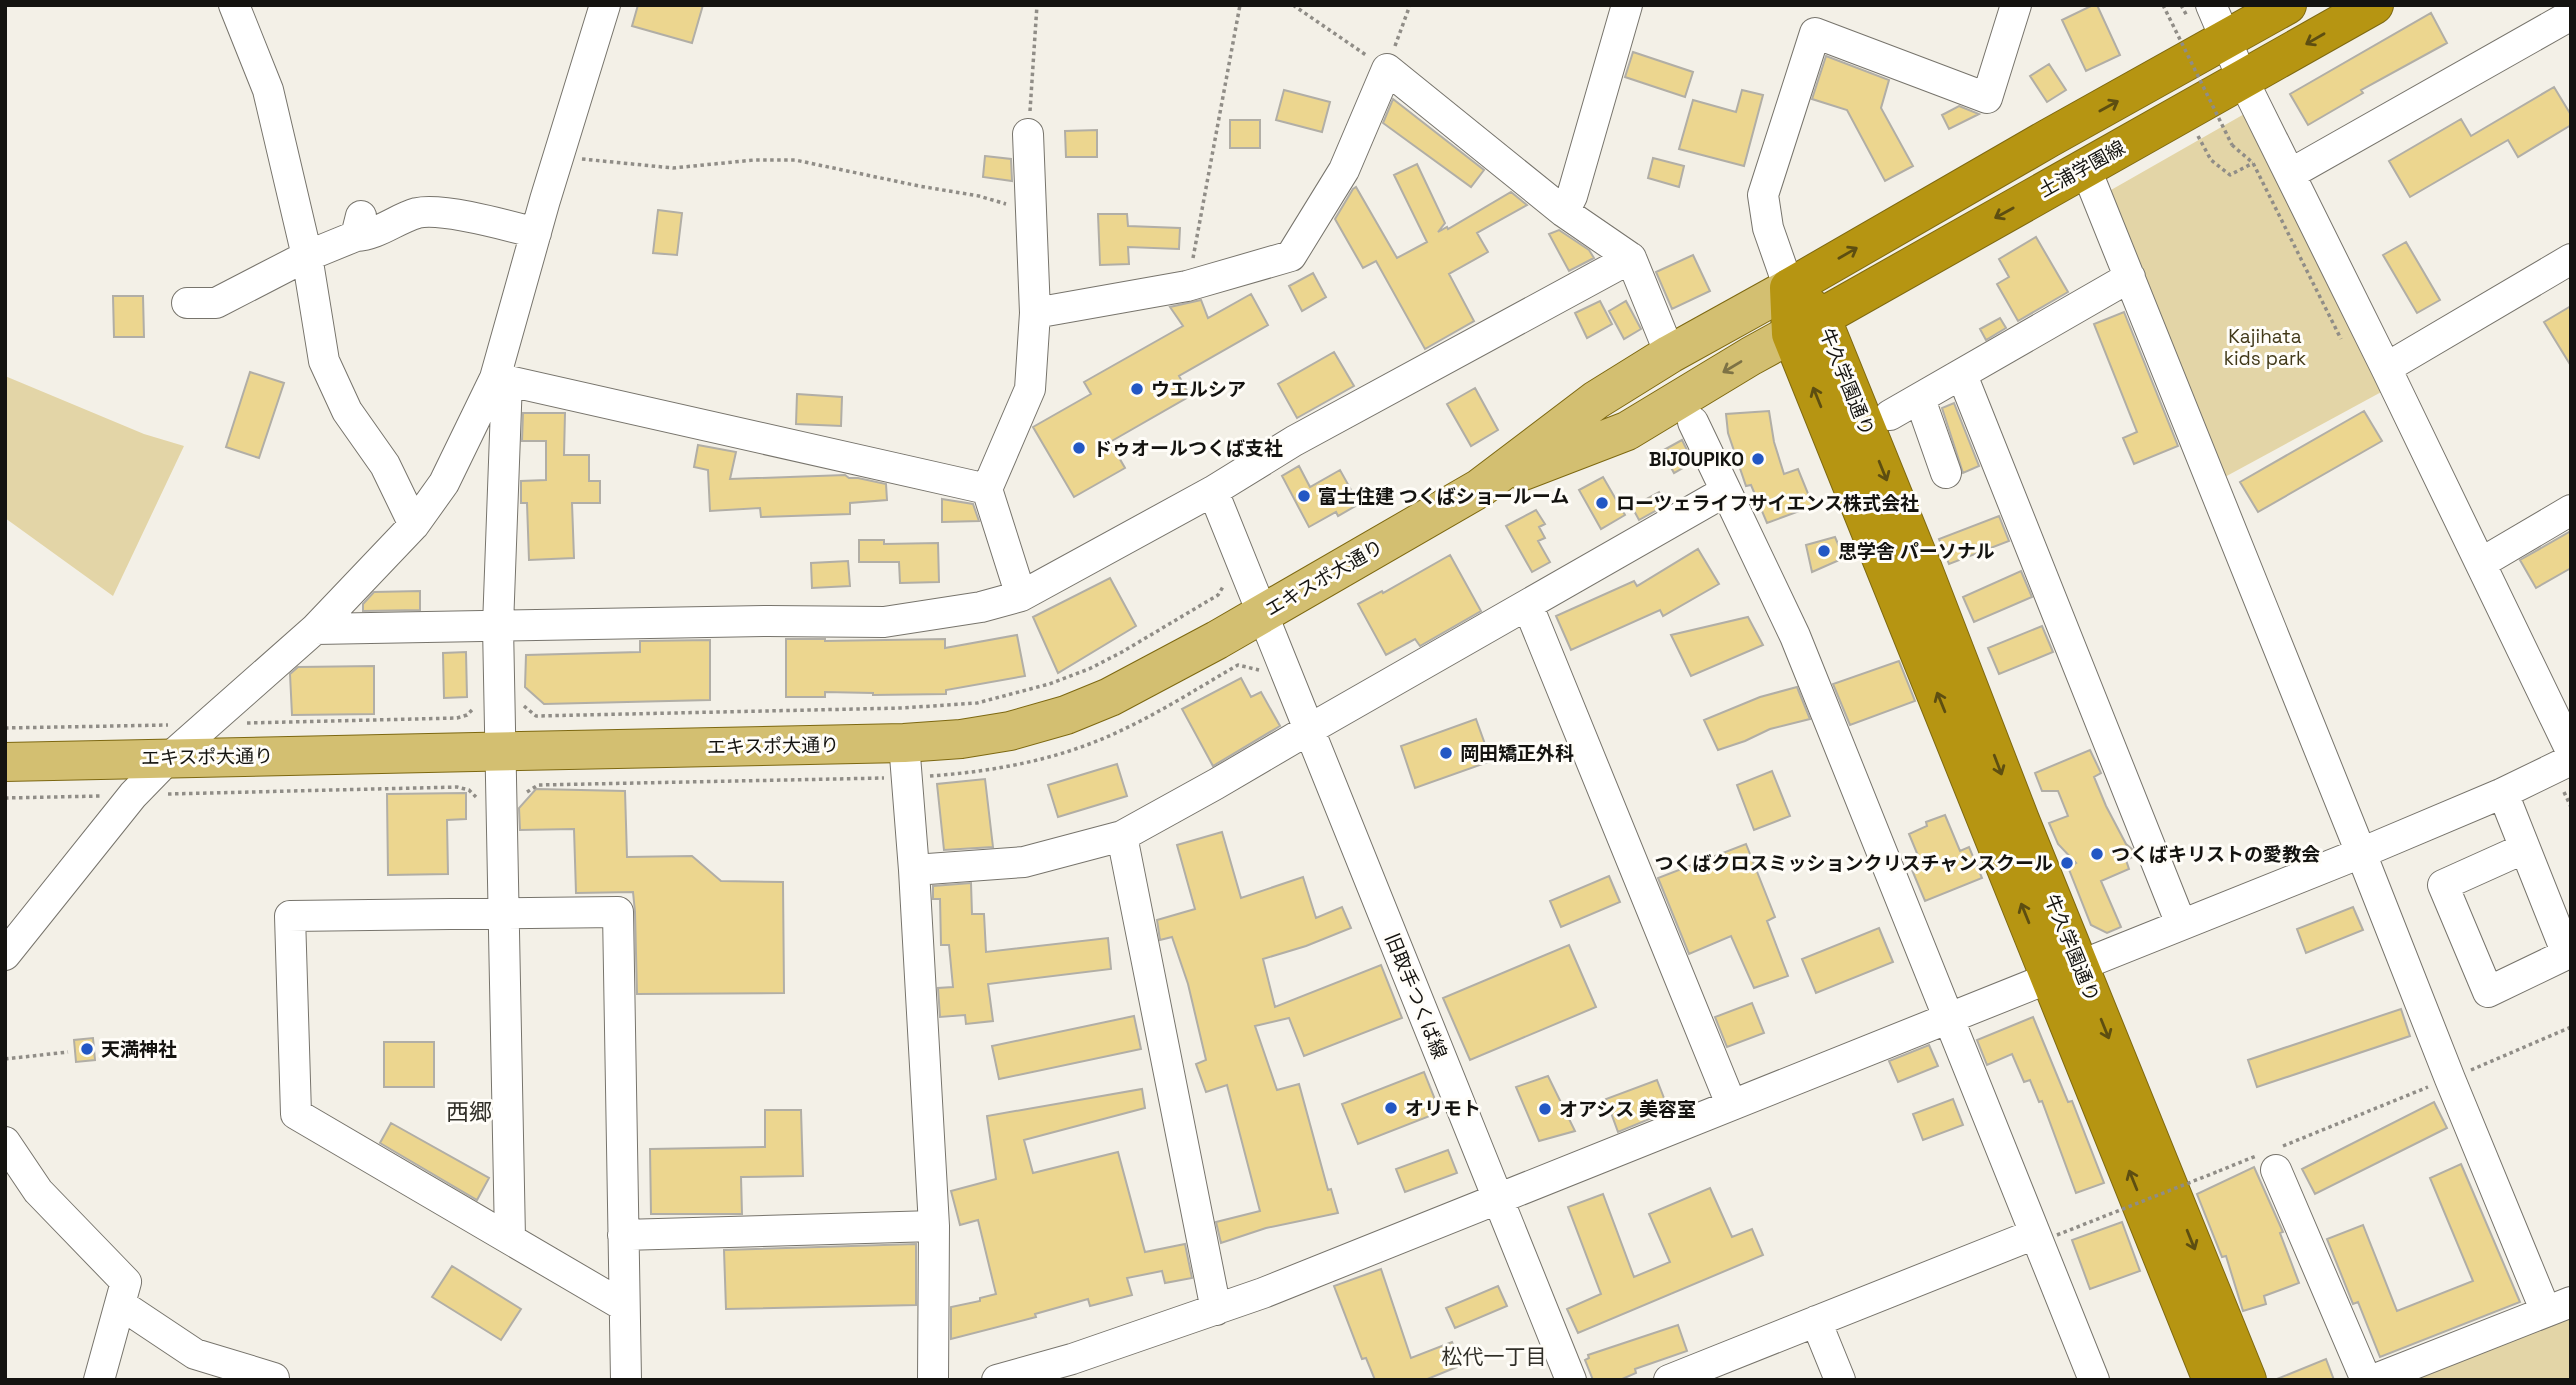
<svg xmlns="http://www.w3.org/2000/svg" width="2576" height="1385" font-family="'Space Grotesk','Noto Sans JP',sans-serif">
<rect width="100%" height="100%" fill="#f3f0e7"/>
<path fill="#e3d5a7" d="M 2246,113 L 2385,390 L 2223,478 L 2104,194 Z
M 5,376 L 144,434 L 184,446 L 113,596 L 5,518 Z
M 2571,1302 L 2571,1380 L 2373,1380 Z"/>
<path fill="#ecd68f" stroke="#b1aea6" stroke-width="2" d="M 638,5 L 703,5 L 692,43 L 632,26 Z
M 2093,5 L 2097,5 L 2120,55 L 2086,71 L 2062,20 Z
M 2431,13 L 2447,43 L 2361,90 L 2363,93 L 2308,125 L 2290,94 Z
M 1633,52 L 1693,72 L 1685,97 L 1625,77 Z
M 1826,56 L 1889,80 L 1881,108 L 1913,166 L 1885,181 L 1847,110 L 1812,99 Z
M 2049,64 L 2066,90 L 2047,102 L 2030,76 Z
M 2554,87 L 2571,115 L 2571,125 L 2518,157 L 2508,140 L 2410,197 L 2389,161 L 2461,119 L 2471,136 Z
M 1284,90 L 1330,102 L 1322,132 L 1276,120 Z
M 1742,90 L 1763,95 L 1744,166 L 1679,149 L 1693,100 L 1736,112 Z
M 1393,99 L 1484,170 L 1471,187 L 1383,123 Z
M 1959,106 L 1979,114 L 1949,129 L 1942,115 Z
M 1230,120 L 1260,120 L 1260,148 L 1230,148 Z
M 1097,130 L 1097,157 L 1066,157 L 1065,131 Z
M 985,156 L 1011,159 L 1012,181 L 983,177 Z
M 1653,158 L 1684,166 L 1679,187 L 1648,178 Z
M 1417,164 L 1445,223 L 1438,232 L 1447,227 L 1448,229 L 1511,192 L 1527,205 L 1477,233 L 1488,252 L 1449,274 L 1474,321 L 1425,349 L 1376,261 L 1363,268 L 1335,219 L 1353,189 L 1356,187 L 1397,258 L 1427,242 L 1394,175 Z
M 658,210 L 682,213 L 677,255 L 653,253 Z
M 1098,214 L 1127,214 L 1128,226 L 1180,228 L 1179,249 L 1128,247 L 1129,264 L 1100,265 Z
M 1559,230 L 1589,250 L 1594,258 L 1569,271 L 1549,234 Z
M 2036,237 L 2068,292 L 2018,321 L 1997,284 L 2009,277 L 1999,259 Z
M 2406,242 L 2440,300 L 2417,313 L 2383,255 Z
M 1693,255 L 1710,291 L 1672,309 L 1656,272 Z
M 1313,273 L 1326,297 L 1302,311 L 1289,286 Z
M 1251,294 L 1268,325 L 1179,376 L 1190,396 L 1110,442 L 1125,468 L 1074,497 L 1033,427 L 1091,394 L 1084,382 L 1183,326 L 1170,307 L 1201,300 L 1208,318 Z
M 113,296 L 143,296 L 144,337 L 114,337 Z
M 1600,301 L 1612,324 L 1587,338 L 1575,313 Z
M 1626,301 L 1641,329 L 1624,339 L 1609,311 Z
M 2571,306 L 2571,366 L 2544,322 Z
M 2124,312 L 2178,446 L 2134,464 L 2123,438 L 2137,432 L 2094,324 Z
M 2000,318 L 2006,328 L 1986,340 L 1980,329 Z
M 1334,352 L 1354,386 L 1297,418 L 1278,384 Z
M 250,372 L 284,383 L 259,458 L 226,447 Z
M 1475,388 L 1498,430 L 1471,446 L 1447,404 Z
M 797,394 L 842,397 L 841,426 L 796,424 Z
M 1954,403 L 1979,466 L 1963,473 L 1942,408 Z
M 1769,411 L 1774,442 L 1784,474 L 1798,469 L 1813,506 L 1767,523 L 1751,485 L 1746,486 L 1728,433 L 1726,414 Z
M 2364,411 L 2382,441 L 2258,512 L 2240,482 Z
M 523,413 L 565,413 L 564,455 L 589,455 L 589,481 L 600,481 L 600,503 L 572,503 L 574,558 L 529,560 L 527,503 L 521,503 L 521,481 L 546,480 L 546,441 L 522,441 Z
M 1682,440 L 1693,462 L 1674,473 L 1662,451 Z
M 698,445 L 736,452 L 730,479 L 845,475 L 849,478 L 858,478 L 886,484 L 887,500 L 850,503 L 850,514 L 761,517 L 760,508 L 710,511 L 708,470 L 694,467 Z
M 1299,466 L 1310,487 L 1340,470 L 1359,504 L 1338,516 L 1336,512 L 1309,527 L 1282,476 Z
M 1603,477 L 1625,515 L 1601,529 L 1579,490 Z
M 1659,492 L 1666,505 L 1639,520 L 1632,507 Z
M 942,499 L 973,504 L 979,521 L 942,522 Z
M 1536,510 L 1545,524 L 1539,527 L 1545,538 L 1538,541 L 1550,562 L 1532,572 L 1506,526 Z
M 1999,516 L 2009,541 L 1949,564 L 1939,539 Z
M 2571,531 L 2571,568 L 2536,588 L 2520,560 Z
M 1835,537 L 1844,558 L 1812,572 L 1806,545 Z
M 859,540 L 884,540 L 884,544 L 938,543 L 939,582 L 900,583 L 899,562 L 859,562 Z
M 1698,549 L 1719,584 L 1663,616 L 1660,610 L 1571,650 L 1556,616 L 1634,581 L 1637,586 Z
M 1450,555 L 1481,611 L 1420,646 L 1415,639 L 1386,655 L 1358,604 L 1382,591 L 1383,593 Z
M 848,561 L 850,586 L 812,588 L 811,563 Z
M 2021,571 L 2032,597 L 1974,622 L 1963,597 Z
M 1110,578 L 1136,626 L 1058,673 L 1033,617 Z
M 420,591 L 420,610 L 363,611 L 363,604 L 374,592 Z
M 1748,617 L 1763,645 L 1691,676 L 1671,635 Z
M 2042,626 L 2053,652 L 1999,674 L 1988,648 Z
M 1017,635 L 1025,676 L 946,690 L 946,694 L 873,695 L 873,693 L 825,692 L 825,697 L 786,697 L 786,639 L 825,639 L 825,641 L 945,639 L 945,648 Z
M 710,640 L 710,700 L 544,704 L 525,687 L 526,655 L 640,652 L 640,641 Z
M 466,652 L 467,697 L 444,698 L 443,653 Z
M 1899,661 L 1915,701 L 1850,725 L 1833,684 Z
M 374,666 L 374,714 L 292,715 L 290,674 L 298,667 Z
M 1241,678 L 1251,697 L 1261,692 L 1280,726 L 1213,766 L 1182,709 Z
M 1797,687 L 1810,719 L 1770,729 L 1745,741 L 1718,750 L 1704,720 L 1760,697 Z
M 1476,719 L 1491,761 L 1415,788 L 1401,746 Z
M 2090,750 L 2101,773 L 2094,777 L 2106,806 L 2126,844 L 2132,849 L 2135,856 L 2126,860 L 2129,869 L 2101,881 L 2121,927 L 2107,933 L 2091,925 L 2068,867 L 2076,863 L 2058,844 L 2049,823 L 2068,816 L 2058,791 L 2042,791 L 2035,773 Z
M 1117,764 L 1127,796 L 1058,817 L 1048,785 Z
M 1772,771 L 1790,816 L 1754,830 L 1737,785 Z
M 985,779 L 993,847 L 944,850 L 937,784 Z
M 536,789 L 625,791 L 627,857 L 692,856 L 721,881 L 783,882 L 784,993 L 637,994 L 635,912 L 633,892 L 576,893 L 574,829 L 520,830 L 519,808 Z
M 466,793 L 466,819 L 447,820 L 448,874 L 388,875 L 387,794 Z
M 1945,815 L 1960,851 L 1969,847 L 1982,878 L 1925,901 L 1912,870 L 1916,868 L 1913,861 L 1919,858 L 1909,834 L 1927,826 L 1926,822 Z
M 1222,832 L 1241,898 L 1303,877 L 1316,918 L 1342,907 L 1351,928 L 1306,946 L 1263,959 L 1275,1007 L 1381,965 L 1402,1018 L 1304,1056 L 1289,1018 L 1255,1026 L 1277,1090 L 1299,1084 L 1328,1190 L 1331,1189 L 1338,1213 L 1266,1228 L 1221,1243 L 1216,1222 L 1260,1211 L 1227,1085 L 1206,1092 L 1196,1064 L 1206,1060 L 1188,984 L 1172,937 L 1160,940 L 1157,920 L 1195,909 L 1177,845 Z
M 1746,844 L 1775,917 L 1767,921 L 1788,976 L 1754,988 L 1731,936 L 1689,954 L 1658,878 Z
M 1609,876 L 1620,902 L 1561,927 L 1550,901 Z
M 971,883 L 972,914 L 984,914 L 986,952 L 1108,938 L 1111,969 L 988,984 L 993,1021 L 966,1024 L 965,1015 L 940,1017 L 938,988 L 953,987 L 949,945 L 941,945 L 940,899 L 933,899 L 933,886 Z
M 2353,907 L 2363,930 L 2306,953 L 2297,929 Z
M 1879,928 L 1893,962 L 1816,993 L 1802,959 Z
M 1569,945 L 1596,1007 L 1470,1060 L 1443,998 Z
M 1752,1003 L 1764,1033 L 1727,1047 L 1715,1017 Z
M 2401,1009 L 2410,1036 L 2257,1087 L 2248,1060 Z
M 1134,1016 L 1141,1049 L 999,1079 L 992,1046 Z
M 2033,1017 L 2068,1102 L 2072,1101 L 2104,1183 L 2076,1193 L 2042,1101 L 2039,1102 L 2030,1080 L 2024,1082 L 2012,1054 L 1987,1065 L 1977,1040 Z
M 93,1038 L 95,1060 L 76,1062 L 74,1040 Z
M 384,1042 L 434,1042 L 434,1087 L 384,1087 Z
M 1929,1045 L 1938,1066 L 1898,1082 L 1889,1061 Z
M 1424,1072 L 1440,1112 L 1358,1144 L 1342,1104 Z
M 1548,1076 L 1575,1131 L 1539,1141 L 1516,1087 Z
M 1657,1080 L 1669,1111 L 1618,1132 L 1606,1099 Z
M 1142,1089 L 1145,1108 L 1024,1140 L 1033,1173 L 1118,1152 L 1145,1252 L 1185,1244 L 1192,1278 L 1165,1283 L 1162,1271 L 1127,1278 L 1132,1295 L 1090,1306 L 1088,1299 L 1035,1314 L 1036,1317 L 951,1339 L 951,1307 L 980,1301 L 980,1298 L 996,1294 L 978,1220 L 960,1225 L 951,1191 L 996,1179 L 987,1116 Z
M 1953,1099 L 1963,1125 L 1923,1140 L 1913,1114 Z
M 2434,1102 L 2447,1128 L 2315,1194 L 2302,1169 Z
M 765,1110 L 801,1110 L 803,1176 L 741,1177 L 742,1214 L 651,1214 L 650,1149 L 765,1147 Z
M 391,1123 L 489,1178 L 477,1200 L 380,1143 Z
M 1448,1150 L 1457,1173 L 1405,1192 L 1396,1169 Z
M 2461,1164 L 2520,1302 L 2380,1357 L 2358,1302 L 2353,1304 L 2327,1239 L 2363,1225 L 2397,1311 L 2473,1281 L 2430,1178 Z
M 2254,1167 L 2283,1232 L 2280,1233 L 2299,1283 L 2264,1296 L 2266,1304 L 2243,1311 L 2226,1256 L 2222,1257 L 2197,1194 Z
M 1710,1188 L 1732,1237 L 1752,1229 L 1763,1255 L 1578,1333 L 1567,1309 L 1601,1294 L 1568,1207 L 1603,1194 L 1634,1277 L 1670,1262 L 1649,1214 Z
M 2122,1222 L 2140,1271 L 2090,1289 L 2072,1240 Z
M 916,1244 L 916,1305 L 726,1309 L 724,1250 Z
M 452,1266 L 521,1309 L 501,1340 L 432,1297 Z
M 1381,1269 L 1411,1358 L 1452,1342 L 1462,1365 L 1425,1380 L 1375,1380 L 1366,1358 L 1362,1359 L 1334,1286 Z
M 1498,1286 L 1507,1306 L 1455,1328 L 1446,1308 Z
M 1678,1325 L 1687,1351 L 1635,1369 L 1636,1373 L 1620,1380 L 1593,1380 L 1585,1360 L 1589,1358 L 1588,1355 Z
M 2326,1359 L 2334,1380 L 2277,1380 L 2277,1379 Z"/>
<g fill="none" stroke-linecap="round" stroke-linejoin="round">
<defs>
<path id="minor" d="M 234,5 L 268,90 L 307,256 L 324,361 L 347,411 L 385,465 L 414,525
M 2211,5 L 2243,80 L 2386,368 L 2571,751
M 1028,134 L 1035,313
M 2085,167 L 2361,853 L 2450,1079 L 2546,1312
M 2290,174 L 2571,15
M 1564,212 L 1572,196 L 1627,5
M 356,236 C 378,235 396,219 417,213 C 443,207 509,226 536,233
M 1789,288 L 1768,228 L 1763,195 L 1815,33 L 1987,98 L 2016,5
M 187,303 L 216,303 L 307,256 L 356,236 L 361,216
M 2386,368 L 2571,259
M 1962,375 L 2181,924
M 495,378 L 987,489
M 507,380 L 498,626 L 510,1238
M 1920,399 L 1946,473
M 1890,415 L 2130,277
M 1693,422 L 1726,491
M 1213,491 L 1571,1380
M 2481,563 L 2571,510
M 1021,596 L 987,489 L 1030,389 L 1035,313 L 1187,286 L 1291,256 L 1344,170 L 1387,69 L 1564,212 L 1631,258 L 1670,354
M 1528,606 L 1731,1104
M 315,629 L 768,621 L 884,622 L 981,607 L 1021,596 L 1213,491 L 1294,441 L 1631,258
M 904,743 L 914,870 L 934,1226 L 933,1380
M 2503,793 L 2567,954 L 2488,992 L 2443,885 L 2523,849
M 1122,836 L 1216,1310
M 914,870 L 1024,862 L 1122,836 L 1216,784 L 1308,730 L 1726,491 L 1795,636 L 2094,1380
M 5,955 L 133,795 L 169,758 L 315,629 L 414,525 L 444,483 L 495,378 L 545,200 L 605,5
M 5,1142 L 38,1191 L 126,1282 L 99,1380
M 2276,1170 L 2366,1380
M 623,1235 L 934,1226
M 120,1304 L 195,1354 L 274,1378
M 624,1306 L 296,1114 L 290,916 L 618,912 L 626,1380
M 1816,1321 L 1840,1380
M 997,1380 L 1072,1359 L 1263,1293 L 2361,853 L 2503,793 L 2571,760
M 1669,1380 L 2035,1234
M 2373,1380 L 2571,1302"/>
<path id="major" d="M 1523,471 L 1627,431 L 1751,356 L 1791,334
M 5,762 L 904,743 L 961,739 L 1010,731 L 1066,715 L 1110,697 L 1217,640 L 1480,488 L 1596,400 L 1670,354 L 1789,288"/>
<path id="highway" d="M 1789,288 L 1821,317 L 1921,564 L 2020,820 L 2247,1380
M 1789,288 L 1791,334 L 2212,1380
M 1789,288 L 2049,138 L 2287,5
M 1799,330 L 2374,5"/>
</defs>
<use href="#minor" stroke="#77746c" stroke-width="32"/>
<use href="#major" stroke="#7d6811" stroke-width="40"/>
<use href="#highway" stroke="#7d6811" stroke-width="40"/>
<path stroke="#908d87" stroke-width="3.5" stroke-dasharray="3.5 3.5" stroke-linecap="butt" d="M 1293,5 L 1366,55
M 2181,5 L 2187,16
M 1395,46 L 1410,5
M 1030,111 L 1037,5
M 2198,136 L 2211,160 L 2230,175 L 2253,163
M 2232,145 L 2253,163 L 2341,339
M 582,159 L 673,168 L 754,160 L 795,160 L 919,186 L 979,196 L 1006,204
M 1193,258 L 1240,5
M 524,706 L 536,716 L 902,708 L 977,703 L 1049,684 L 1089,669 L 1122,652 L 1218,595 L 1224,585
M 247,723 L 457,718 L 467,715 L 474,708
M 5,728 L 168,725
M 930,776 C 985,772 1040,763 1092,743 C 1144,723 1191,692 1238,665 L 1259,670
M 527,792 L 538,785 L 884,778
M 2564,792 L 2571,807
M 168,794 L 457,787 L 469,790 L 476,797
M 5,798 L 101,796
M 5,1059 L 68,1052
M 2471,1070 L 2571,1027
M 2283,1146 L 2428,1087
M 2219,1171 L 2256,1156"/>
<use href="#minor" stroke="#fff" stroke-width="30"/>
<use href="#major" stroke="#d3bf71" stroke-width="38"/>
<use href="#highway" stroke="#b69512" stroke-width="38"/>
<path stroke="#908d87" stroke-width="3.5" stroke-dasharray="3.5 3.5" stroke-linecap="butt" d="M 2163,5 L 2232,145
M 2057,1235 L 2219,1171"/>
</g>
<defs><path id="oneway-shaft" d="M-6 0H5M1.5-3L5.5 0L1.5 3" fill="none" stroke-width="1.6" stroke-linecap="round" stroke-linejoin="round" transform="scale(1.75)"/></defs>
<g stroke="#5d4e11">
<use href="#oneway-shaft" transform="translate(2315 39) rotate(150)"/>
<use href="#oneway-shaft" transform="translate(2109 106) rotate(-29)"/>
<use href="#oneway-shaft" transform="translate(2004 213) rotate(151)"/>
<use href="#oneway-shaft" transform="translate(1848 253) rotate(-30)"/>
<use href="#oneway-shaft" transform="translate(1817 397) rotate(-112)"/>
<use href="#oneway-shaft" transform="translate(1883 471) rotate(68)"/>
<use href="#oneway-shaft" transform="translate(1941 702) rotate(-112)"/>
<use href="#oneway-shaft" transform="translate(1998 765) rotate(69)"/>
<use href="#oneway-shaft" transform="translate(2025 913) rotate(-112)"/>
<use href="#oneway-shaft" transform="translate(2105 1029) rotate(68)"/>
<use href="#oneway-shaft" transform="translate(2133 1180) rotate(-112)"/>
<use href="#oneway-shaft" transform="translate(2191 1240) rotate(68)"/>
</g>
<use stroke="#7d7245" href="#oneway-shaft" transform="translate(1732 367) rotate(149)"/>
<g fill="#2357c4" stroke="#fffdf8" stroke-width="2.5">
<circle cx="1137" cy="389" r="7"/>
<circle cx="1079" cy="448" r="7"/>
<circle cx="1758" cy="459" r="7"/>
<circle cx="1304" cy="496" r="7"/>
<circle cx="1602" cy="503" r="7"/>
<circle cx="1824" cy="551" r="7"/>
<circle cx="1446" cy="753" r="7"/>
<circle cx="2097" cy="854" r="7"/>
<circle cx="2067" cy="863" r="7"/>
<circle cx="87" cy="1049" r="7"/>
<circle cx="1391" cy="1108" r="7"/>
<circle cx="1545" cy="1109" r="7"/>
</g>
<g text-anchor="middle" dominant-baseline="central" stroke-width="6" stroke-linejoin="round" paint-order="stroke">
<g font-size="19" fill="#141310" stroke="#fffdf8">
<text transform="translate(2082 169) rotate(-29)">土浦学園線</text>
<text transform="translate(1847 382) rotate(68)">牛久学園通り</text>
<text transform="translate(1324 578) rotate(-30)">エキスポ大通り</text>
<text transform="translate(773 746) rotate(-1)">エキスポ大通り</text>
<text transform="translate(207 757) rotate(-1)">エキスポ大通り</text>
<text transform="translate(2072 948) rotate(68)">牛久学園通り</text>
<text transform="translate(1416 996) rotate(68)">旧取手つくば線</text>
</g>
<g font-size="19" fill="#423919" stroke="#fffdf8">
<text x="2265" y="336">Kajihata<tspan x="2265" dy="22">kids park</tspan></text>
</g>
<g font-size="19" font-weight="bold" fill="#141310" stroke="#fffdf8" text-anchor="start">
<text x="1151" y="389">ウエルシア</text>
<text x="1093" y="448">ドゥオールつくば支社</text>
<text x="1744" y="459" text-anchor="end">BIJOUPIKO</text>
<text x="1318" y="496">富士住建 つくばショールーム</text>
<text x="1616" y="503">ローツェライフサイエンス株式会社</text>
<text x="1838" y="551">思学舎 パーソナル</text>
<text x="1460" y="753">岡田矯正外科</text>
<text x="2111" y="854">つくばキリストの愛教会</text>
<text x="2053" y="863" text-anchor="end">つくばクロスミッションクリスチャンスクール</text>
<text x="101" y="1049">天満神社</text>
<text x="1405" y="1108">オリモト</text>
<text x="1559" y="1109">オアシス 美容室</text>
</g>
<g font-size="21" fill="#312f28" stroke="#fffdf8">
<text x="1494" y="1356">松代一丁目</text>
</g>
<g font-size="23" fill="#312f28" stroke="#fffdf8">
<text x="469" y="1112">西郷</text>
</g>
</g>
<rect width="2576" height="1385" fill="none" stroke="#141310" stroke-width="14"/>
</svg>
